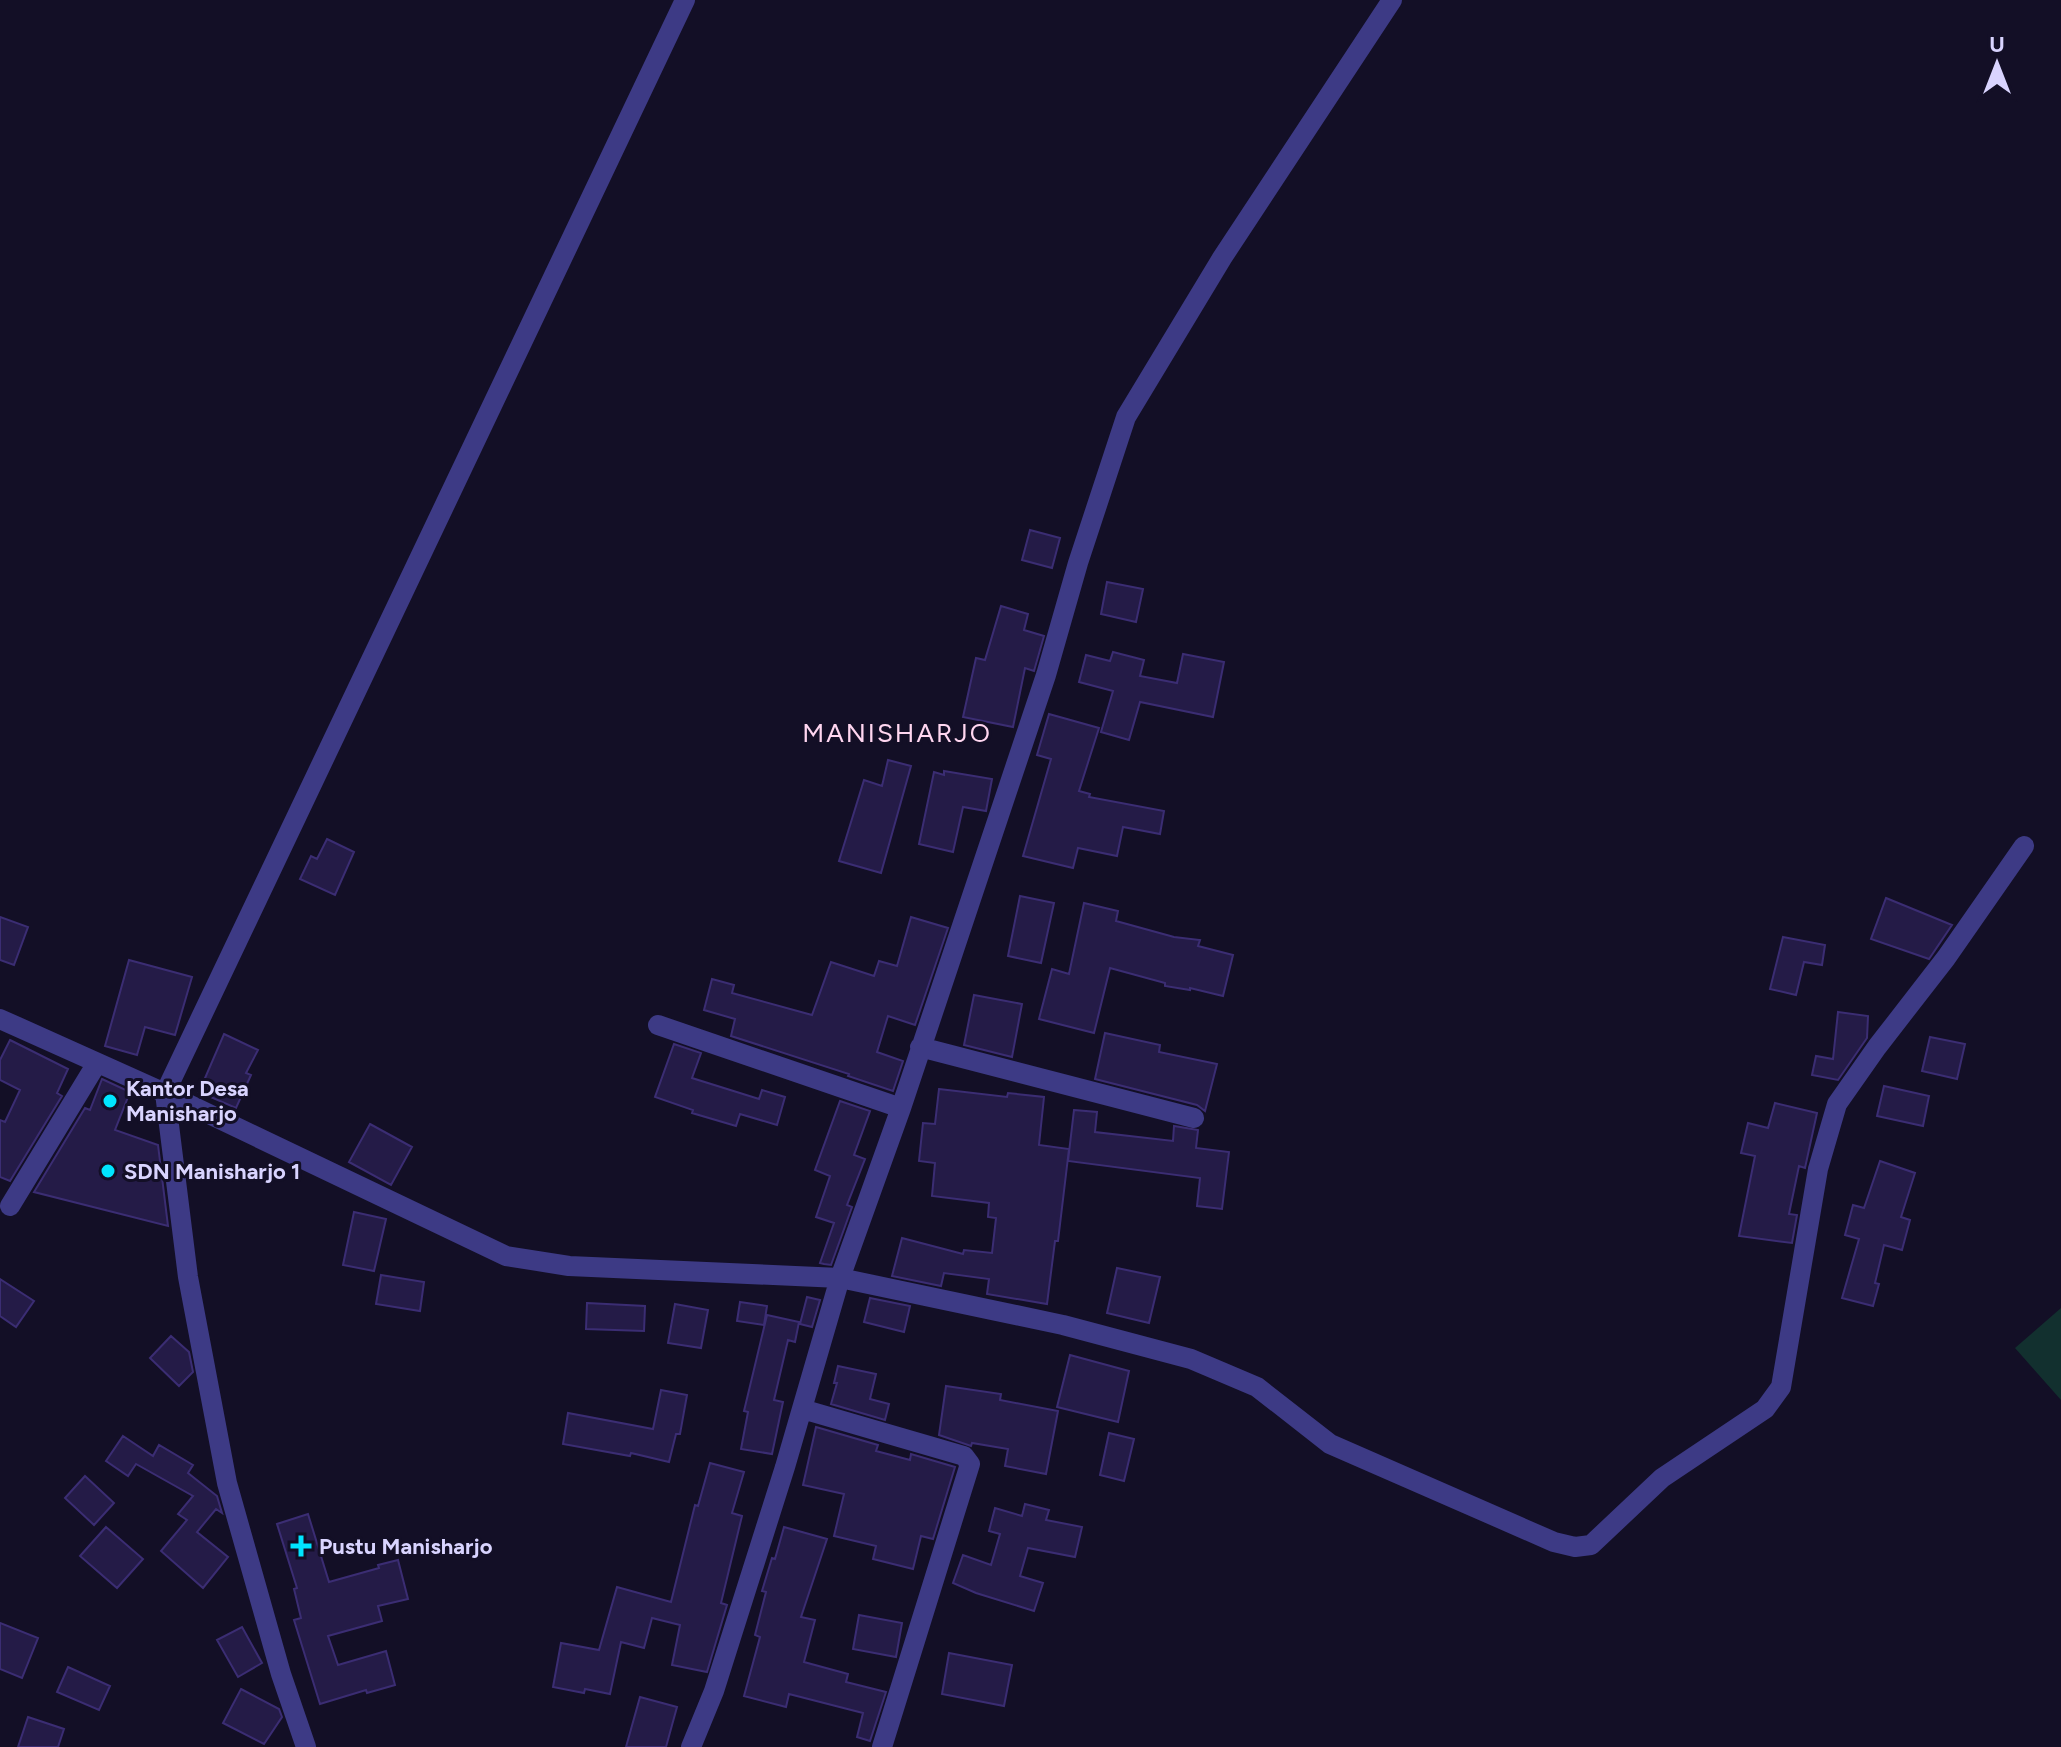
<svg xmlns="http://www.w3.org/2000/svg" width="2061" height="1747" font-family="Figtree,sans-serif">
<rect width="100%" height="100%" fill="#130f26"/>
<path fill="#12302f" d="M 2061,1308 L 2061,1400 L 2015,1348 Z"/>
<path fill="#241b47" stroke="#3b2d73" stroke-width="2" d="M 1030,530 L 1060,538 L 1052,568 L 1022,560 Z
M 1107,582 L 1143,589 L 1136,622 L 1101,614 Z
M 1001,606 L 1028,614 L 1024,630 L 1044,636 L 1034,671 L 1025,668 L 1013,727 L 963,717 L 976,658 L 985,660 Z
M 1113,652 L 1144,660 L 1140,676 L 1177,683 L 1183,654 L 1224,662 L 1213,717 L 1140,702 L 1129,740 L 1101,732 L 1113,691 L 1079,682 L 1086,655 L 1110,661 Z
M 1049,714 L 1099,728 L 1079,791 L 1090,794 L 1089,797 L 1164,811 L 1160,834 L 1123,827 L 1117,856 L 1078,848 L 1073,868 L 1023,856 L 1051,759 L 1037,755 Z
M 888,760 L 911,766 L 881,873 L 839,861 L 864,780 L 882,786 Z
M 944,771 L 992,779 L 986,811 L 963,807 L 953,852 L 919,844 L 934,772 L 944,775 Z
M 327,839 L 354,852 L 335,895 L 300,879 L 311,856 L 317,859 Z
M 1020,896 L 1054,903 L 1041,963 L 1008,956 Z
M 1886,898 L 1952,925 L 1929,959 L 1871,939 Z
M 1084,903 L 1118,911 L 1116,921 L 1174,937 L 1200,940 L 1198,946 L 1233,955 L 1223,996 L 1190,988 L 1190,990 L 1165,986 L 1165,983 L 1110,968 L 1094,1033 L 1039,1019 L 1052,969 L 1069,974 Z
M 0,917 L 28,927 L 14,965 L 0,960 Z
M 911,917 L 948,928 L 915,1025 L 888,1016 L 877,1052 L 903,1061 L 893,1091 L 848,1076 L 849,1074 L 731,1036 L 735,1019 L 704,1010 L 712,979 L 734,985 L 732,993 L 812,1015 L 831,962 L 874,976 L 879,961 L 897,966 Z
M 1783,937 L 1825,945 L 1822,965 L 1804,962 L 1796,995 L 1770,989 Z
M 129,960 L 192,977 L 175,1035 L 145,1027 L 137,1055 L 105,1046 Z
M 974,995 L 1022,1004 L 1012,1057 L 964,1045 Z
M 1838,1012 L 1868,1016 L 1867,1038 L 1838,1080 L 1812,1075 L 1816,1056 L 1833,1059 Z
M 1105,1033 L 1160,1045 L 1159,1052 L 1217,1064 L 1205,1111 L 1197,1105 L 1095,1079 Z
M 224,1034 L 258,1050 L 246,1073 L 251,1075 L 236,1108 L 199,1092 Z
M 1930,1037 L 1965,1044 L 1957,1079 L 1922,1071 Z
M 10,1040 L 68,1069 L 57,1093 L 62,1096 L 10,1181 L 0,1177 L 0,1120 L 5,1122 L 20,1090 L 0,1080 L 0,1060 Z
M 674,1044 L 701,1053 L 692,1078 L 759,1099 L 762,1090 L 785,1097 L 777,1125 L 740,1114 L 736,1126 L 692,1113 L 693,1110 L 655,1097 Z
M 102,1079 L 130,1092 L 115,1130 L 158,1145 L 168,1226 L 34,1192 L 85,1108 L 90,1110 Z
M 1884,1086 L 1929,1096 L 1923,1126 L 1877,1116 Z
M 939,1089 L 1007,1097 L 1008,1093 L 1044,1097 L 1039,1145 L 1069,1149 L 1058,1241 L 1055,1241 L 1047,1304 L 987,1294 L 989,1279 L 944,1273 L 941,1286 L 892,1276 L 902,1238 L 963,1254 L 964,1250 L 992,1253 L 996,1218 L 988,1217 L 989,1203 L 932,1196 L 935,1163 L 919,1161 L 923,1123 L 935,1124 Z
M 840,1101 L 870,1111 L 854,1155 L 865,1159 L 847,1205 L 852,1207 L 831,1265 L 824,1264 L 820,1263 L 834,1223 L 816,1217 L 830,1176 L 815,1170 Z
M 1775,1103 L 1817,1113 L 1805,1168 L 1799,1166 L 1789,1214 L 1797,1215 L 1792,1243 L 1739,1236 L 1755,1156 L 1741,1153 L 1748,1123 L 1768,1128 Z
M 1074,1110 L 1097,1112 L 1095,1132 L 1173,1141 L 1174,1126 L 1198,1130 L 1196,1148 L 1229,1152 L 1222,1209 L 1197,1206 L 1200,1178 L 1068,1161 Z
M 370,1124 L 412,1147 L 391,1185 L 349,1162 Z
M 1880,1161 L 1915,1173 L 1901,1217 L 1910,1220 L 1902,1250 L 1884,1245 L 1875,1283 L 1879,1284 L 1873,1306 L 1842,1298 L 1859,1239 L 1845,1235 L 1853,1205 L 1864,1208 Z
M 354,1212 L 386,1219 L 374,1271 L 343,1265 Z
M 1117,1268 L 1160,1277 L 1149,1323 L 1107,1313 Z
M 381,1275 L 424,1282 L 420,1311 L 376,1304 Z
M 0,1279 L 34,1301 L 16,1327 L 0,1316 Z
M 807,1297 L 820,1300 L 812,1327 L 800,1324 Z
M 870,1298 L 910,1306 L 904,1332 L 864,1322 Z
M 740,1302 L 767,1306 L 764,1325 L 737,1321 Z
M 587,1303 L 645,1306 L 644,1331 L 586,1329 Z
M 675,1304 L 708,1310 L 701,1348 L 668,1343 Z
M 767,1315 L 799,1322 L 795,1342 L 788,1340 L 774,1400 L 783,1402 L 772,1454 L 741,1449 L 748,1412 L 744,1411 Z
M 171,1336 L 189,1352 L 193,1372 L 179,1386 L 150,1358 Z
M 1070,1355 L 1129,1371 L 1118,1422 L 1057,1407 Z
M 838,1366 L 876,1374 L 870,1399 L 889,1404 L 885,1420 L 831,1404 L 837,1383 L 834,1383 Z
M 946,1386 L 1001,1394 L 1000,1400 L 1058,1411 L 1046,1474 L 1005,1466 L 1008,1449 L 972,1443 L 971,1446 L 939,1435 Z
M 661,1390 L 687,1395 L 680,1434 L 676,1434 L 669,1462 L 631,1453 L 630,1456 L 563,1444 L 568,1413 L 653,1429 Z
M 816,1427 L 878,1445 L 876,1451 L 910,1460 L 911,1454 L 955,1467 L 933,1539 L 921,1536 L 913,1569 L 873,1559 L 876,1546 L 834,1536 L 844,1494 L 803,1485 Z
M 1109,1433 L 1134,1439 L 1124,1481 L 1100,1475 Z
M 123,1436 L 153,1456 L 159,1445 L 193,1465 L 188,1473 L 217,1496 L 222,1513 L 216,1509 L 197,1532 L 228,1557 L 203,1588 L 161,1551 L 187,1520 L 178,1514 L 193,1496 L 136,1464 L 128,1476 L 106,1461 Z
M 710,1463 L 744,1472 L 732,1513 L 742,1516 L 721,1603 L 727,1605 L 707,1672 L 672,1665 L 680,1625 L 652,1618 L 644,1648 L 621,1642 L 610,1694 L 585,1689 L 584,1693 L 553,1687 L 561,1643 L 599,1650 L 617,1587 L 671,1602 L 695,1505 L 698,1506 Z
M 85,1476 L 114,1503 L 94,1525 L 65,1498 Z
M 1025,1504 L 1049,1510 L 1046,1520 L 1082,1527 L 1075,1557 L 1028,1548 L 1020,1576 L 1043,1583 L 1034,1611 L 976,1593 L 953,1583 L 963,1555 L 991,1565 L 1000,1534 L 989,1531 L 995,1508 L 1022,1516 Z
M 308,1514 L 329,1582 L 379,1568 L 378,1565 L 398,1560 L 408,1599 L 378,1606 L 382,1621 L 328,1636 L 338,1665 L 386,1651 L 395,1685 L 367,1693 L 366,1690 L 320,1704 L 294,1620 L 301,1618 L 294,1589 L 297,1588 L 277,1524 Z
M 106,1527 L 143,1559 L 117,1588 L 80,1556 Z
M 784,1527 L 827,1539 L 801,1617 L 815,1620 L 804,1662 L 848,1674 L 846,1682 L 886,1692 L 870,1741 L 857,1737 L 863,1713 L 789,1694 L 786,1707 L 744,1696 L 760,1637 L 755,1635 L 766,1592 L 762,1591 L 772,1558 L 775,1559 Z
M 859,1615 L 902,1623 L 896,1657 L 853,1649 Z
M 0,1623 L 38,1638 L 22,1678 L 0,1669 Z
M 242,1627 L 262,1663 L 238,1677 L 217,1640 Z
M 949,1653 L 1012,1665 L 1004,1706 L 942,1694 Z
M 68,1667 L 110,1686 L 99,1710 L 57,1692 Z
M 241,1689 L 279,1709 L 282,1717 L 264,1744 L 223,1723 Z
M 640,1697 L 677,1707 L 666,1747 L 626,1747 Z
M 28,1717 L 64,1729 L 58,1747 L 18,1747 Z"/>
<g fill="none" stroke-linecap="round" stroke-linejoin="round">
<path stroke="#3d3a85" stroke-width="20" d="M 685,0 L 165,1093 L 506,1256 L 569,1266 L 840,1278 L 1063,1325 L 1191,1359 L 1257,1387 L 1330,1444 L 1554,1542 L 1575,1547 L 1591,1545 L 1662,1478 L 1765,1409 L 1781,1387 L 1818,1169 L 1837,1104 L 1877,1047 L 1946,958 L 2024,846
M 0,1019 L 165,1093 L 188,1277 L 227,1483 L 281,1674 L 306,1747
M 658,1025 L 901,1108
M 920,1047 L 1194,1118
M 10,1206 L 97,1063
M 802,1409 L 964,1456 L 970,1464 L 882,1747
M 691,1747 L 714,1691 L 785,1467 L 840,1278 L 901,1108 L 1046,675 L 1078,563 L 1126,417 L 1222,258 L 1392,0"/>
</g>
<g fill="#00e5ff" stroke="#130f26" stroke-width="3">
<circle cx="110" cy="1101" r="8"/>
<circle cx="108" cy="1171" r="8"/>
<path d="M297 1534h8v8h8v8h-8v8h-8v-8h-8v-8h8z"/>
</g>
<g text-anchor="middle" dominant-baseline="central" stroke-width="6" stroke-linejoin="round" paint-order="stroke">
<g font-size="22" font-weight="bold" fill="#d9d4ff" stroke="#130f26" text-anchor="start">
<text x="126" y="1088">Kantor Desa<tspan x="126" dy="25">Manisharjo</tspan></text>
<text x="124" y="1171">SDN Manisharjo 1</text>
<text x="319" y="1546">Pustu Manisharjo</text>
</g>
<g font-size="26" letter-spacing="2" fill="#ffd6f0" stroke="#130f26">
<text x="897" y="733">MANISHARJO</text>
</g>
</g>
<g transform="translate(1997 64)" stroke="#130f26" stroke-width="6" paint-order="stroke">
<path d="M0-6L14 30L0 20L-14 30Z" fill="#d9d4ff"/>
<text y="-12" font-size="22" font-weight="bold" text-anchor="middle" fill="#d9d4ff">U</text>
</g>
</svg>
